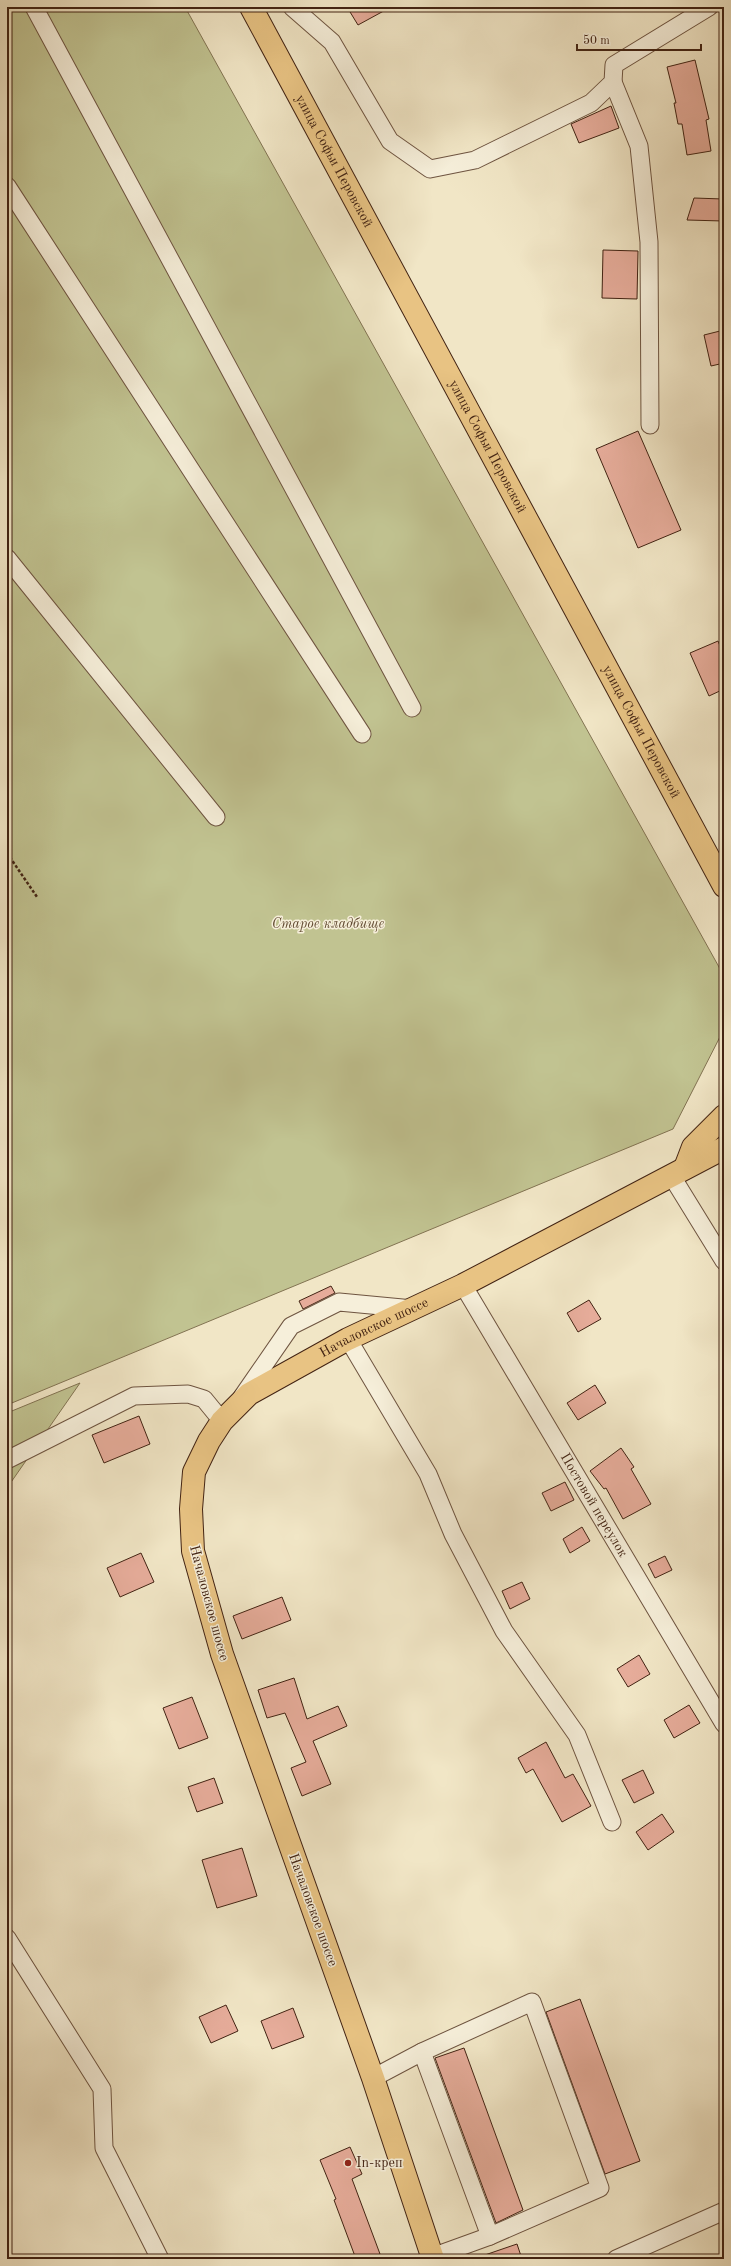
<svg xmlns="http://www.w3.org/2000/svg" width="731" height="2266" font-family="'Old Standard TT',serif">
<rect width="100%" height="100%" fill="#f1e6c6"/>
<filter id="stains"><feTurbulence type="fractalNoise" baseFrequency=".005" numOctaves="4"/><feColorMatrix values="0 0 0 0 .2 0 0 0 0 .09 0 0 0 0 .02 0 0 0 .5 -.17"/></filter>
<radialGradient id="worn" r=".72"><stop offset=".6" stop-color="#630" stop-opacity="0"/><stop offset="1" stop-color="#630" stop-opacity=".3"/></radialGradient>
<path fill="#c1c391" stroke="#827352" d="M 7,7 L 185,7 L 724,976 L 724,1029 L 673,1129 L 7,1405 Z
M 80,1383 L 7,1488 L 7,1413 Z"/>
<path fill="#e6ac9a" stroke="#422313" d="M 347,7 L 391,7 L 358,25 Z
M 695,60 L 709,119 L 706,120 L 711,151 L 687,155 L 682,124 L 678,124 L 674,103 L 676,103 L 667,67 Z
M 611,106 L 619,128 L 579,143 L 571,124 Z
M 694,198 L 723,199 L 723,221 L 687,220 Z
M 603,250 L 638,251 L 637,299 L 602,298 Z
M 724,330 L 724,363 L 711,366 L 704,335 Z
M 638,431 L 681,530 L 638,548 L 596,449 Z
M 718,641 L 724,656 L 724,689 L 709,696 L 690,653 Z
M 331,1286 L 335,1293 L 303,1309 L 299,1301 Z
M 589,1300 L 601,1319 L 578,1332 L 567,1313 Z
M 595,1385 L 606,1403 L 578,1420 L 567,1403 Z
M 139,1416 L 150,1444 L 104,1463 L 92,1435 Z
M 621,1448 L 634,1467 L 631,1469 L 651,1504 L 623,1519 L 606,1488 L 604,1489 L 590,1471 Z
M 565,1482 L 574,1500 L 551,1511 L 542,1493 Z
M 582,1527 L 590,1541 L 570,1553 L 563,1539 Z
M 141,1553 L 154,1582 L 120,1597 L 107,1568 Z
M 665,1556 L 672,1570 L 655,1578 L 648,1564 Z
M 522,1582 L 530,1599 L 510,1609 L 502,1591 Z
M 282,1597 L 291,1620 L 242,1639 L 233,1616 Z
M 639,1655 L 650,1674 L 628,1687 L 617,1669 Z
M 294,1678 L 307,1719 L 338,1706 L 347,1726 L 313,1741 L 331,1784 L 302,1796 L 291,1768 L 306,1762 L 285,1713 L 267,1718 L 258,1690 Z
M 192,1697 L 208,1738 L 179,1749 L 163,1708 Z
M 689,1705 L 700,1723 L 674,1738 L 664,1720 Z
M 546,1742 L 565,1778 L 573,1774 L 591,1806 L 562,1822 L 533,1769 L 526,1773 L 518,1758 Z
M 643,1770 L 654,1793 L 634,1803 L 622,1780 Z
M 214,1778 L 223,1803 L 197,1812 L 188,1787 Z
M 662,1814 L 674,1832 L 648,1850 L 636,1832 Z
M 242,1848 L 257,1896 L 217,1908 L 202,1860 Z
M 580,1999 L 640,2161 L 605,2174 L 546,2012 Z
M 226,2005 L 238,2031 L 211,2043 L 199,2017 Z
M 293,2008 L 304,2037 L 272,2049 L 261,2021 Z
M 464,2048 L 523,2210 L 496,2223 L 435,2058 Z
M 350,2147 L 362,2174 L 352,2179 L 380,2254 L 368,2259 L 356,2259 L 334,2200 L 336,2199 L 320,2160 Z
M 517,2244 L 522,2259 L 480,2259 L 479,2257 Z"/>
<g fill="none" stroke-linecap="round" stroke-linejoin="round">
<defs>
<g id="minor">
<path d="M 34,7 L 412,708"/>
<path d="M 292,7 L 332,42 L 390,141 L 430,169 L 475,160 L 591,103 L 613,82 L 614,65 L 709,7"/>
<path d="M 613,82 L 639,146 L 649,242 L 650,425"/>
<path d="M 7,186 L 362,734"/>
<path d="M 7,558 L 216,817"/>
<path d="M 671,1175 L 724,1261"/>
<path id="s1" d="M 463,1285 L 724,1724"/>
<path d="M 348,1339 L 428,1474 L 453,1534 L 504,1631 L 577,1735 L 612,1822"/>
<path d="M 242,1397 L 291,1326 L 339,1302 L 413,1309"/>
<path d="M 7,1460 L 134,1396 L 188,1394 L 204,1399 L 222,1421"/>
<path d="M 7,1938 L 102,2089 L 104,2148 L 160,2259"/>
<path d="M 422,2052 L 490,2236"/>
<path d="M 373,2078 L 422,2052 L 532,2002 L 600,2188 L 490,2236 L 432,2257"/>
<path d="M 616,2259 L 724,2211"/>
</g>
<g id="major">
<path id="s2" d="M 251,7 L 724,886"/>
<path d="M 685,1168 L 693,1147 L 724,1116"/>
<path id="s3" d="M 433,2259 L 373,2078 L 222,1654 L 193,1551 L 191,1509 L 194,1472 L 209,1441 L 222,1421 L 249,1394 L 348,1339 L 463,1285 L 724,1148"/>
</g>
</defs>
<use href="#minor" stroke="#6e5440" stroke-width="19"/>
<use href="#major" stroke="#422313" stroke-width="24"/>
<path stroke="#422313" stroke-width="2.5" stroke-dasharray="3 2" stroke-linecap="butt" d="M 7,853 L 37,897"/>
<use href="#minor" stroke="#f6efda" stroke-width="17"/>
<use href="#major" stroke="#e8c383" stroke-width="22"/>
</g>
<circle fill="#8f2418" stroke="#f6efda" stroke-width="1.5" cx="348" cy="2163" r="4"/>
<g text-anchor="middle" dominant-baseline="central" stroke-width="3" stroke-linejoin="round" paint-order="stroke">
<g font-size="14" fill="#422313" stroke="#f6efda">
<text stroke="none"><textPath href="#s2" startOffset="175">улица Софьи Перовской</textPath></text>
<text stroke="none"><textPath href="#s2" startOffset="499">улица Софьи Перовской</textPath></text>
<text stroke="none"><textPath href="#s2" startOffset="823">улица Софьи Перовской</textPath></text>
<text stroke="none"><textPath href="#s3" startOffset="1065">Началовское шоссе</textPath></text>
<text stroke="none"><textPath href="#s1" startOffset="256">Постовой переулок</textPath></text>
<text transform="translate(209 1603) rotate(75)">Началовское шоссе</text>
<text transform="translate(313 1910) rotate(70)">Началовское шоссе</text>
</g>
<g font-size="14" font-style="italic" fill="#624b32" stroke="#f6efda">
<text x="328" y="924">Старое кладбище</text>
</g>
<g font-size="14" fill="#422313" stroke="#f6efda" text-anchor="start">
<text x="356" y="2163">In-креп</text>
</g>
</g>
<rect width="731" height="2266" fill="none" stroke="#f1e6c6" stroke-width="24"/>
<rect x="8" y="8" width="715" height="2250" fill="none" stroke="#422313" stroke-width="2"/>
<rect x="12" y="12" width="707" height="2242" fill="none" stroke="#422313"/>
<path d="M577 44v6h124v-6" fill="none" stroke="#422313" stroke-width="2"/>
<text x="583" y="44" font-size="12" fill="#422313" stroke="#f6efda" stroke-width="3" paint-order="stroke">50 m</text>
<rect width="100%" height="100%" filter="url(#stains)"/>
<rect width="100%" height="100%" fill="url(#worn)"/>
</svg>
